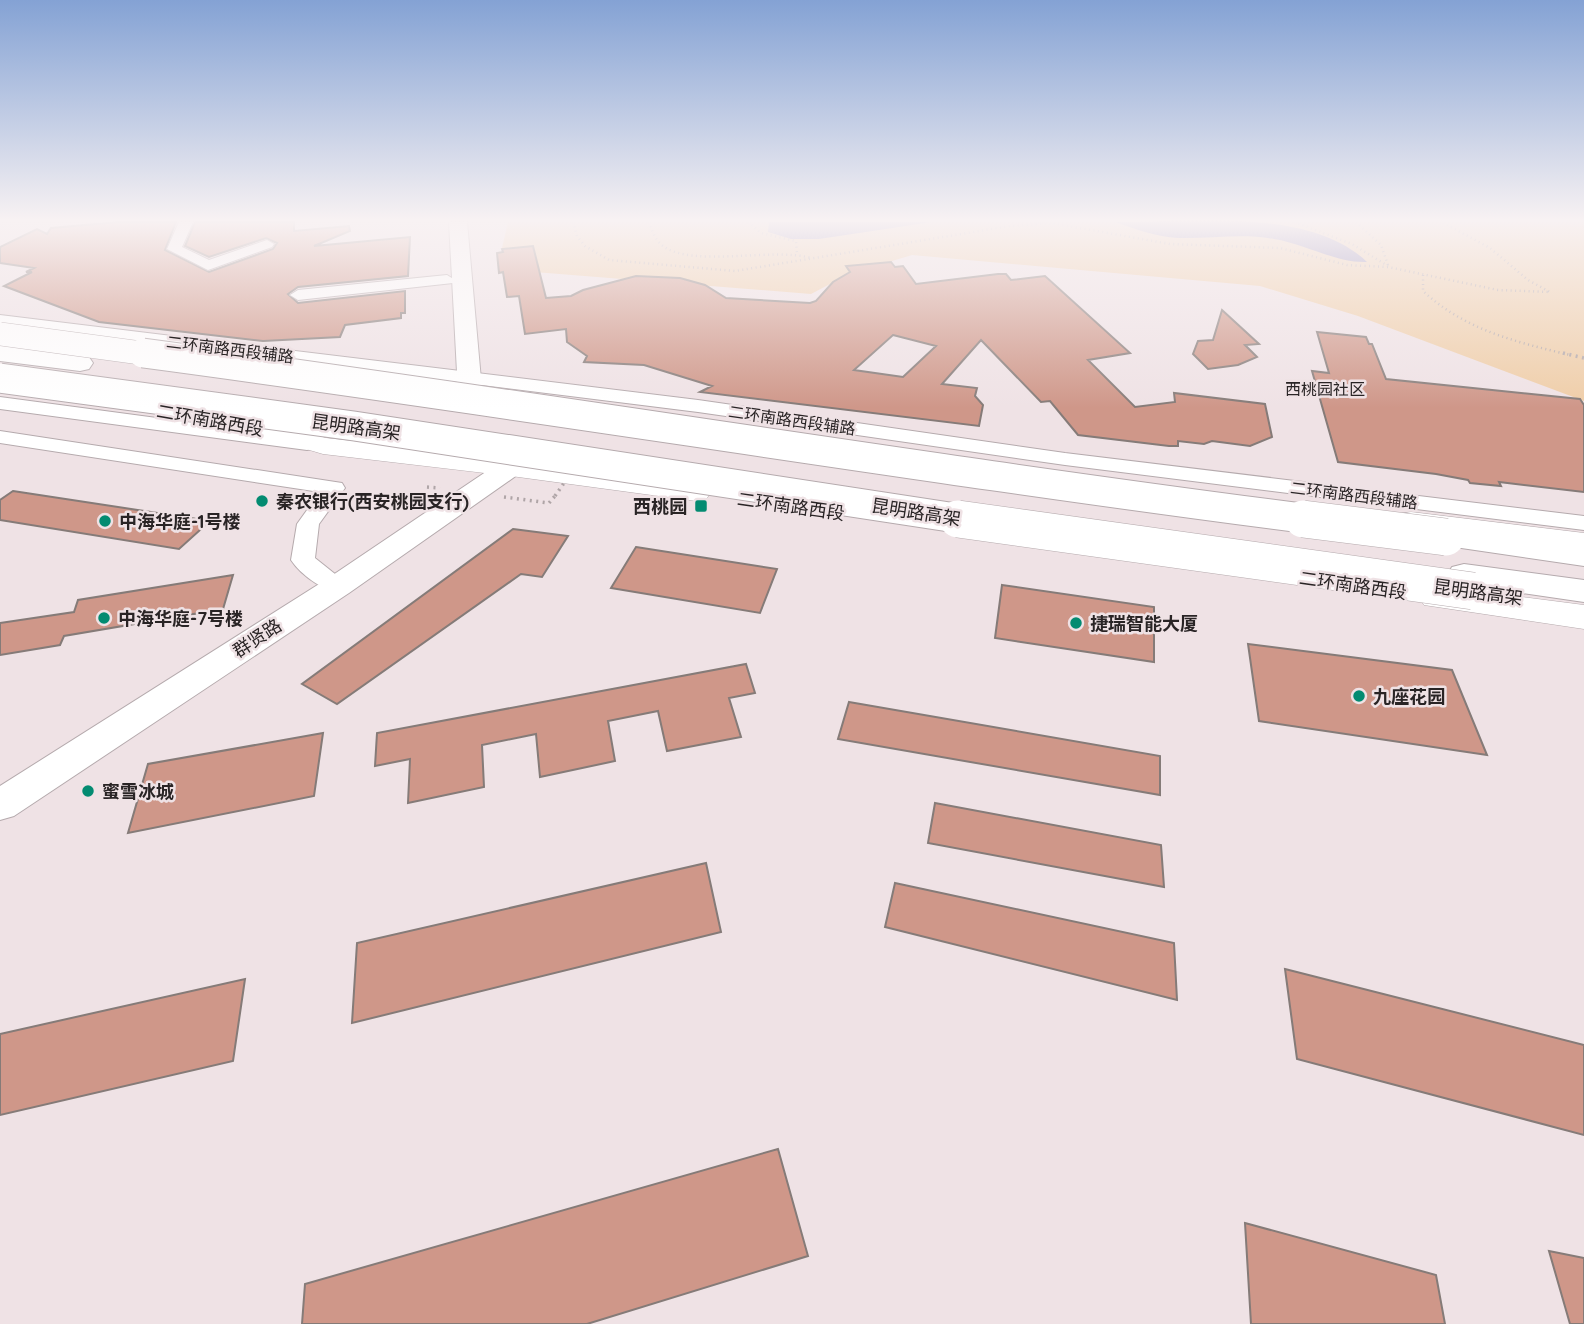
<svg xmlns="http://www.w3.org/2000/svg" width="1584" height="1324" font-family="Quicksand,'Noto Sans SC',sans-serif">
<rect width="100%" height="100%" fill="#efe2e5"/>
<path fill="#efcda7" d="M 508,222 L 1581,222 L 1584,224 L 1584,401 L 1358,316 L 1260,286 L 912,255 L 849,274 L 811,294 L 509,270 L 502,248 Z"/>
<path fill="#8f88b7" d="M 769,222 L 932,222 L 819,239 L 791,239 L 768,232 Z
M 1115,222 C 1191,222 1310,207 1367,262 C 1335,263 1306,244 1274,239 C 1242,233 1210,239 1178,238 C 1156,237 1136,229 1115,222 Z"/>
<path fill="#cf9789" stroke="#857b78" stroke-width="2" fill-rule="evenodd" d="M 118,222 L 176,222 L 165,250 L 209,272 L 273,249 L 277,243 L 266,238 L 209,257 L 185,246 L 195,222 L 294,222 L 294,231 L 349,226 L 350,231 L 314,246 L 410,237 L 408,276 L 298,287 L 288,294 L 298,303 L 405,291 L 405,313 L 401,313 L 401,318 L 345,325 L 340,337 L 263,341 L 99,322 L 4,286 L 32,272 L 26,272 L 34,268 L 0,263 L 0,247 L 37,229 L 47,234 L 51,228 Z
M 533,246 L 546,298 L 571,296 L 583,290 L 636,276 L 680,278 L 705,285 L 726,298 L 810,303 L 816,301 L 833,282 L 850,272 L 846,266 L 891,262 L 895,267 L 903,266 L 916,284 L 998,274 L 1006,274 L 1011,280 L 1045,276 L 1130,353 L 1088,360 L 1135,407 L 1175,402 L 1174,393 L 1265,404 L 1272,437 L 1250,446 L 1212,441 L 1204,444 L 1178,441 L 1178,446 L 1169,446 L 1078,435 L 1050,401 L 1041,402 L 981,340 L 942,384 L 977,388 L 975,396 L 983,405 L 979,426 L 700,392 L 712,386 L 644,365 L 584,362 L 587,356 L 567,342 L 566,329 L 525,334 L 519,296 L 507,297 L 503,272 L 499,273 L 497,253 L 503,252 L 502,249 ZM 893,335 L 936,346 L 903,377 L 854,370 Z
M 1222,310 L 1259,344 L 1245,345 L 1257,357 L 1238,365 L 1208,369 L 1193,354 L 1198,341 L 1213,340 Z
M 1317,332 L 1366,337 L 1369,344 L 1372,344 L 1386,379 L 1580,399 L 1584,405 L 1584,492 L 1499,482 L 1501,486 L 1470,483 L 1468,480 L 1436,474 L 1338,462 L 1312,371 L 1329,373 Z
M 13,491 L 210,521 L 179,549 L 0,520 L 0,500 Z
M 513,529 L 568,536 L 542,577 L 521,574 L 337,704 L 302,684 Z
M 636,547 L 777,569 L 760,613 L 611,588 Z
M 233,575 L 223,609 L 64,636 L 60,645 L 0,655 L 0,623 L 74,612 L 78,600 Z
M 1002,585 L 1154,607 L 1154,662 L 995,638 Z
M 1248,644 L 1452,670 L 1487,755 L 1259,721 Z
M 746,664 L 755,693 L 729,698 L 741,737 L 667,751 L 658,711 L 608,721 L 615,761 L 540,777 L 536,734 L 482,745 L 484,787 L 408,803 L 410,759 L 375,766 L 377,733 Z
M 849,702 L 1160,756 L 1160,795 L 838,739 Z
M 323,733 L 314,796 L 128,833 L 148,764 Z
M 935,803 L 1161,845 L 1164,887 L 928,843 Z
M 706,863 L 721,932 L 352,1023 L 357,943 Z
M 895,883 L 1174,943 L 1177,1000 L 885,927 Z
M 1285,969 L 1584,1045 L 1584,1135 L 1297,1059 Z
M 245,979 L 233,1061 L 0,1115 L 0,1034 Z
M 778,1149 L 808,1256 L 587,1324 L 302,1324 L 305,1284 Z
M 1245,1223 L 1436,1275 L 1445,1324 L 1251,1324 Z
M 1549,1251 L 1584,1258 L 1584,1324 L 1570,1324 Z"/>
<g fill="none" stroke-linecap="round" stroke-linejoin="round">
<defs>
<path id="minor" d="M 179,222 L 193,222 L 182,247 L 209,260 L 267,240 L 274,244 L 272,247 L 208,270 L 167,249 Z
M 447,275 L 455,280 L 453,283 L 298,300 L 290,295 L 298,290 Z
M 0,315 L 698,400 L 1065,453 L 1584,516 L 1584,530 L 1065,465 L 698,412 L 0,325 Z
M 0,397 L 307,438 L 314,440 L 317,444 L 314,448 L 307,450 L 0,409 Z
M 0,431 L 342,483 L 345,488 L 319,524 L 315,558 L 350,586 L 347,591 C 328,596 301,575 291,560 L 297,524 L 320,492 L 0,443 Z"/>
<path id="tertiary" d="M 449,222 L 467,222 L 482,391 L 478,396 L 462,396 L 458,391 Z
M 511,459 L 520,461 L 524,467 L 520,473 L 349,593 L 14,816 L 0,820 L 0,786 L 327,579 L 502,461 Z"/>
<path id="secondary" d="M 218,412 L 251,416 L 326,438 L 511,458 L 696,483 L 707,486 L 711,492 L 707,498 L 696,501 L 511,476 L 323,454 L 248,432 L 208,426 L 204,420 L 208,414 Z
M 1411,512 L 1584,533 L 1584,553 L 1400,528 L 1395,521 L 1400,514 Z
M 1436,586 L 1584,605 L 1584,629 L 1424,605 L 1419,597 L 1424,589 Z"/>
<path id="trunk" d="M 0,345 L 80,355 L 89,357 L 93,363 L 89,369 L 80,371 L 0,361 Z
M 1446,527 L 1584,544 L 1584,566 L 1434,544 L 1429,537 L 1434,530 Z
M 1464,564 L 1584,580 L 1584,602 L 1452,583 L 1447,575 L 1452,567 Z"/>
</defs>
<use href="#minor" stroke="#b5aaad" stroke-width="2"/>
<use href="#tertiary" stroke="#b5aaad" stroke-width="2"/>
<use href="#secondary" stroke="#b5aaad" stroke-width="1"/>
<use href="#trunk" stroke="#b5aaad" stroke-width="2"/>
<path stroke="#afa5a7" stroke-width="2.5" stroke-dasharray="1 3.5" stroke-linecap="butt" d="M 573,222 L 577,236 L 585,246 L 609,260 L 735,271 L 1010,226 L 1052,223 L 1170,244 L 1280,248 L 1347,265 L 1388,267 L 1498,290 L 1550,292 L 1528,280 L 1490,248 L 1442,222
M 649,222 C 652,230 655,240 663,246 C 693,268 773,247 811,258
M 748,222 L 761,233 L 796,241 L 797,254
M 1294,222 L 1352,244 L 1388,266
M 1356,222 L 1381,245 L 1388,265
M 1423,275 L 1423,291 C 1465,330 1516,342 1570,355"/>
<path stroke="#afa5a7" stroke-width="3.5" stroke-dasharray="2 4.5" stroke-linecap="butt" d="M 1563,353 L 1584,358
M 427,487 L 440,488
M 504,497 L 549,503 L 555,496"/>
<use href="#minor" fill="#fff" fill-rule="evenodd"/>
<use href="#tertiary" fill="#fff" fill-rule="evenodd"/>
<use href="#secondary" fill="#fff" fill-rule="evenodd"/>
<use href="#trunk" fill="#fff" fill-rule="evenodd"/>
<defs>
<path id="trunk-bridge-far2" d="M 0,334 L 156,355"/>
<path id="trunk-bridge-far1" d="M 143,353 C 535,405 925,470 1317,520
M 0,378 L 354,426 L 969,520"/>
<path id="trunk-bridge" d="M 958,519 L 1473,591
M 1303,519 L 1446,537"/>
</defs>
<use href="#trunk-bridge-far2" stroke="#b5aaad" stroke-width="24" stroke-linecap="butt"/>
<use href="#trunk-bridge-far1" stroke="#b5aaad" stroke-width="31" stroke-linecap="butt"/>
<use href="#trunk-bridge" stroke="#b5aaad" stroke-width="38" stroke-linecap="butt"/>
<path stroke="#afa5a7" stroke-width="3.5" stroke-dasharray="2 4.5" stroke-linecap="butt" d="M 555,496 L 564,483"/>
<use href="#trunk-bridge-far2" stroke="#fff" stroke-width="23"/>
<use href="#trunk-bridge-far1" stroke="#fff" stroke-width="29"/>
<use href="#trunk-bridge" stroke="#fff" stroke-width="37"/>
</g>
<linearGradient id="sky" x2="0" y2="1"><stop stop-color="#84a2d4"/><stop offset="0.54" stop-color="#f8f2f3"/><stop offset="1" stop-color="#f8f2f3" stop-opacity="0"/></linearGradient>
<rect width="1584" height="408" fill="url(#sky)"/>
<g fill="#038b71" stroke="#efe2e5" stroke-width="2.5">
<circle cx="262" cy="501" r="7"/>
<rect x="694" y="499" width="14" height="14" rx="3.5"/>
<circle cx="105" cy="521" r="7"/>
<circle cx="104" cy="618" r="7"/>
<circle cx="1076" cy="623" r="7"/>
<circle cx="1359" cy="696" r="7"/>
<circle cx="88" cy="791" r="7"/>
</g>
<g text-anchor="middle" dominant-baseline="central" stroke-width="5" stroke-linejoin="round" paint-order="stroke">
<g font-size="16" fill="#292425" stroke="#efe2e5">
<text transform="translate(230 349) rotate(7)">二环南路西段辅路</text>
<text transform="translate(792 420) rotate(8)">二环南路西段辅路</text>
<text transform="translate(1354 495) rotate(7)">二环南路西段辅路</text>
</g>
<g font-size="16" fill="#292425" stroke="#efe2e5">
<text x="1325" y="389">西桃园社区</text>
</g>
<g font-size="18" fill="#292425" stroke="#efe2e5">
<text transform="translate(210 420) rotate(10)">二环南路西段</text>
<text transform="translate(356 427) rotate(8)">昆明路高架</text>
<text transform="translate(791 506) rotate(8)">二环南路西段</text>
<text transform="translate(916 512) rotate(9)">昆明路高架</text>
<text transform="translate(1353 585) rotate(8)">二环南路西段</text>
<text transform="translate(1478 592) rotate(8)">昆明路高架</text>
<text transform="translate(257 638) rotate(-33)">群贤路</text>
</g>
<g font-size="18" font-weight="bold" fill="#292425" stroke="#efe2e5" text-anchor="start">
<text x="276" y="501">秦农银行(西安桃园支行)</text>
<text x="687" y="506" text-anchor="end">西桃园</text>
<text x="119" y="521">中海华庭-1号楼</text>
<text x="118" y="618">中海华庭-7号楼</text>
<text x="1090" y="623">捷瑞智能大厦</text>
<text x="1373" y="696">九座花园</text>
<text x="102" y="791">蜜雪冰城</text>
</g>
</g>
</svg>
